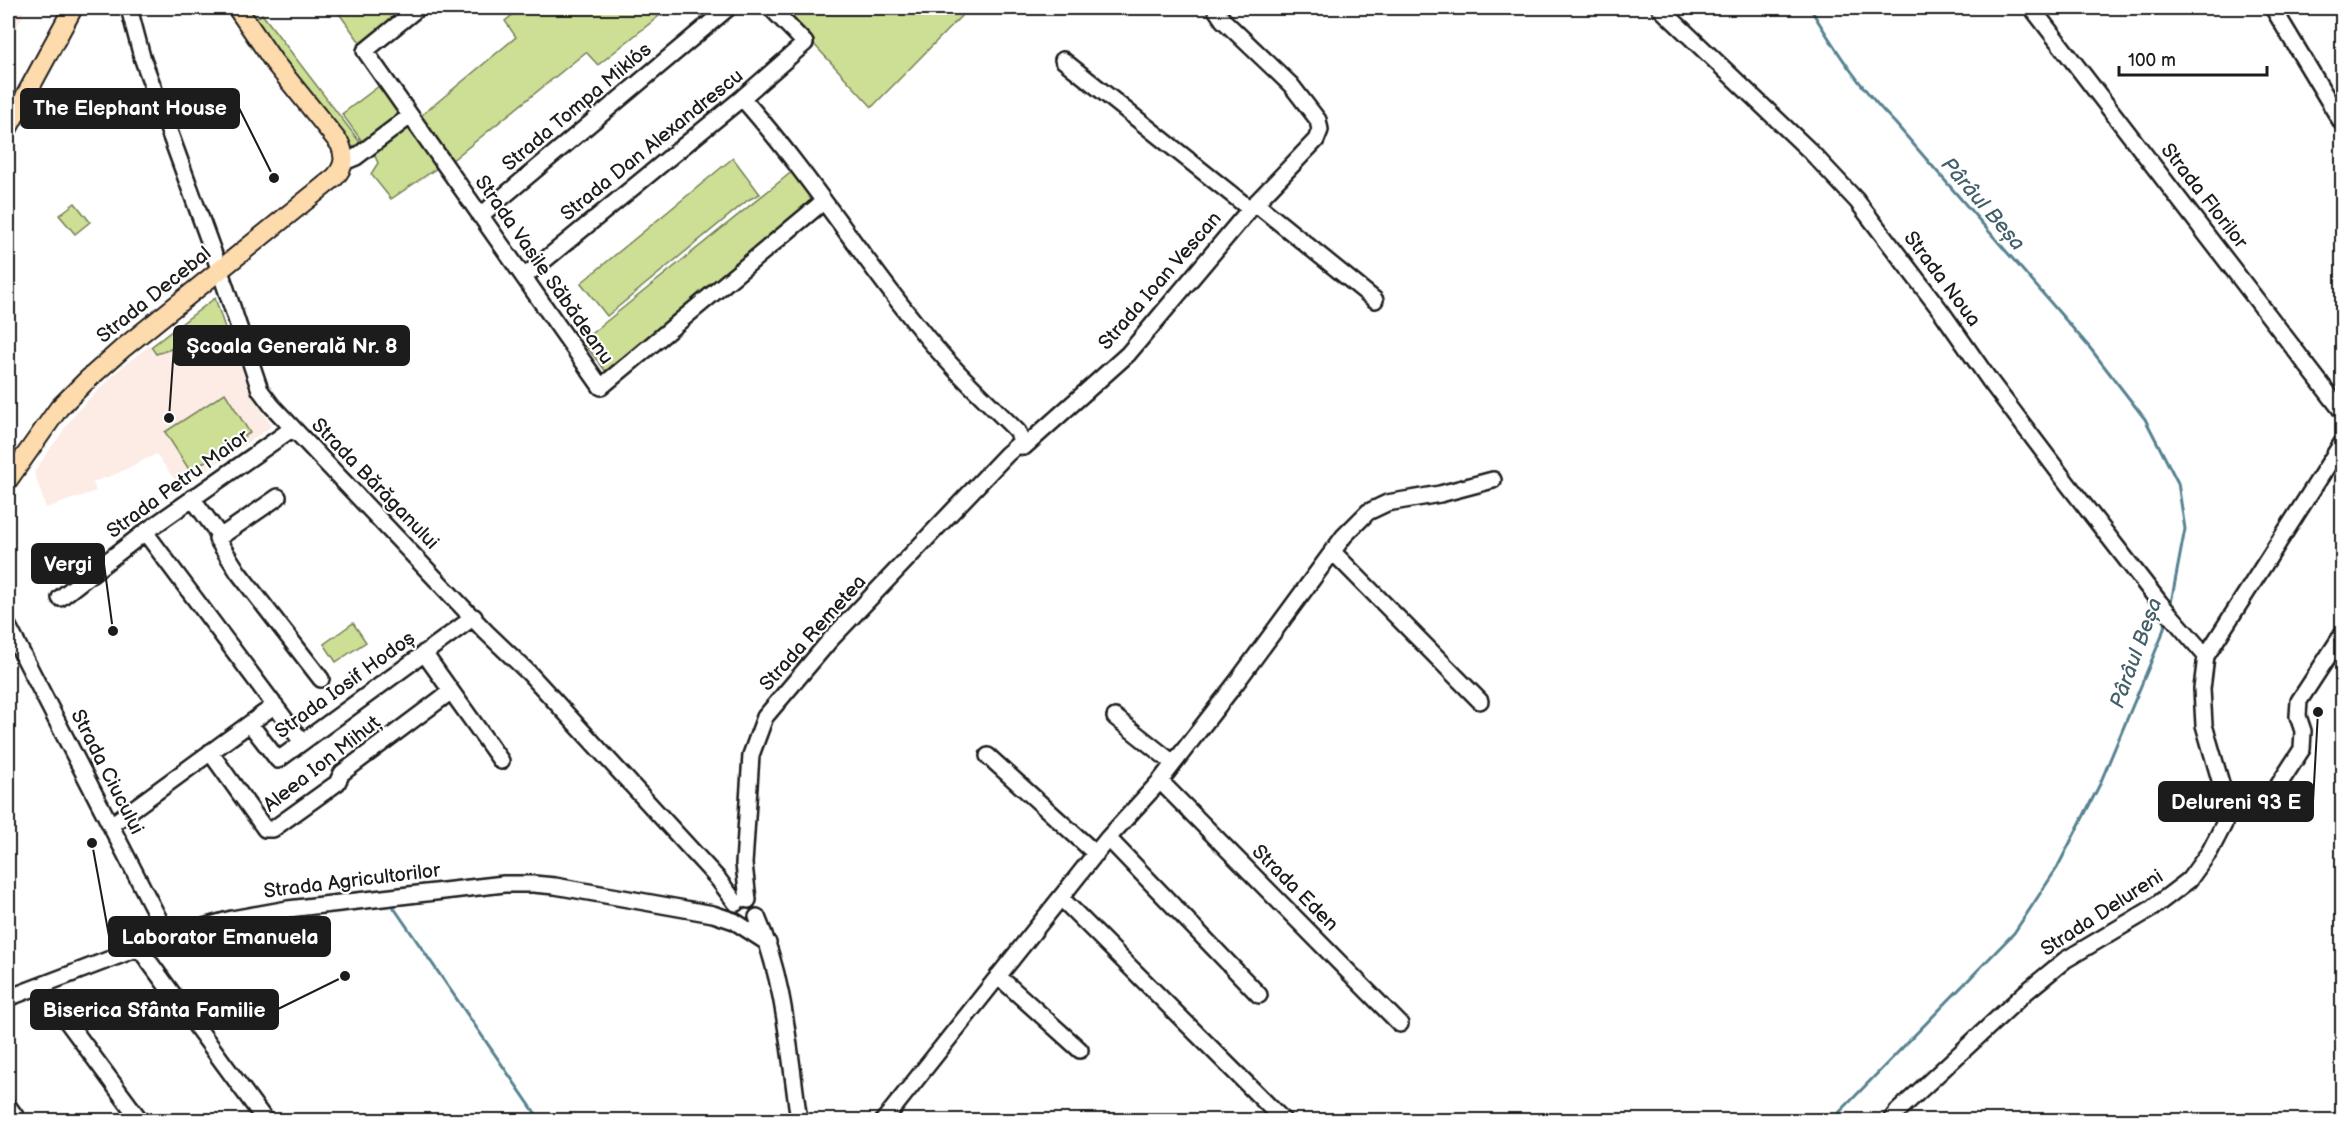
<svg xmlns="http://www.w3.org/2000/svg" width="2350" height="1128" font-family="'Balsamiq Sans',sans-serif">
<rect width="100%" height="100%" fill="#fff"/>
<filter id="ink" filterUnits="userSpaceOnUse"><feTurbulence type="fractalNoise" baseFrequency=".0167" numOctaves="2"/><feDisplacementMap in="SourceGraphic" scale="12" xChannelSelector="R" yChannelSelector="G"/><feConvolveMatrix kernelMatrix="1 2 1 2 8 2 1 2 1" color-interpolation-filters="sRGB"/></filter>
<g filter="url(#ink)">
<path fill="#fcece5" d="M 8,8 L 13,8 L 24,13 L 8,45 Z
M 229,332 L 249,391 L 271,425 L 269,428 L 181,488 L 156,454 L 116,474 L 93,482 L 96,491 L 46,508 L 34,472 L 77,411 L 123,366 L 149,346 L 154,354 Z"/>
<path fill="#ccdf94" stroke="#747e58" stroke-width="1.5" d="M 335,8 L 414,8 L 364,48 Z
M 521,8 L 669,8 L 598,65 L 586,52 L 450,162 L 417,119 L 516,37 L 505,21 Z
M 790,8 L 969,8 L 872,107 L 785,13 Z
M 262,14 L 362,145 L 353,152 L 252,21 Z
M 383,83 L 405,115 L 364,144 L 342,114 Z
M 411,126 L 440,166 L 391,199 L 371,174 L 378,163 L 374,154 Z
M 733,158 L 760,194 L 748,200 L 607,316 L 581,283 Z
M 794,170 L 814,200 L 607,373 L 582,341 Z
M 75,203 L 90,222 L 75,234 L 59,215 Z
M 215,298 L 226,331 L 156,354 L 151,347 Z
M 225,393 L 250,433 L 190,471 L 165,432 Z
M 353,623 L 366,642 L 336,662 L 324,644 Z"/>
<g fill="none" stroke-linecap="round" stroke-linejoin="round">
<path stroke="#578291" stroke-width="3" d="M 1810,8 C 1835,49 1860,88 1895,123 L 2090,348 L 2145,419 L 2178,483 L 2185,529 L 2170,608
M 394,908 L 540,1120
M 1832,1120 L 2014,933 L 2057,868 L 2099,786 L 2161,638 L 2167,617"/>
<defs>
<path id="minor" d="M 129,8 L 142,57 L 220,271 L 260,390 L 272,406 L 486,632 L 529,673 L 718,879 L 736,903
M 418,8 L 365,51 L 601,387 L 824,201
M 1660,8 L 1810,151 L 1857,201 L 1941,311 L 1990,381 L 2067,483 L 2160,603 L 2206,656
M 2032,8 L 2342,411
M 2273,8 L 2342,123
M 1063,60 L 1250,209
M 742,98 C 807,171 859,254 920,329 C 949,366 985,399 1018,432 L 1021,442
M 344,162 L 356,157 L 410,116
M 1255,203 L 1375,300
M 480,216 L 728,8
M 524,277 L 742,98 L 805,43 L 771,8
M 1021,442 L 1024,447 L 1128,354 L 1250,209 L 1316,140 L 1320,130 L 1318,120 L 1291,85 L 1223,20 L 1215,8
M 278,497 L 217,539 L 238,572 L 321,679
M 192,498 L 220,536
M 145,532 L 302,742
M 1332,551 L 1480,701
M 60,598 L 145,532 L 293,428
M 8,626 L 168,937
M 424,653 L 501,761
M 1115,717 L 1173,763
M 250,724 L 278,760 L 474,617
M 210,752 L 265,829 L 273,829 L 337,783 L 342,773 L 450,692
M 988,756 L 1096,854
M 1160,781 L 1400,1024
M 2225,797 L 2261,812 L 2302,749 L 2303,731 L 2298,716 L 2299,701 L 2342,635
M 111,825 L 275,705
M 1108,838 L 1259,995
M 1061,898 L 1283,1120
M 748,900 L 744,864 L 751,755 L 765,717 L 831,639 L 1007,454 L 1021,442
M 757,917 C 785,980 789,1053 799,1120
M 139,948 L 265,1120
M 998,976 L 1080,1050
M 41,986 L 140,1120
M 8,998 L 168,937 L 232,919 L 288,909 L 504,884 L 533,884 L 555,886 L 713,914 L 734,921 L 768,943
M 8,1106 L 18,1120
M 884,1120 L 1108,838 L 1160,781 L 1236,683 L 1344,536 L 1368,512 L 1387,503 L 1440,494 L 1493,480
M 1891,1120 L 1898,1111 L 2026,992 L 2065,960 L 2151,909 L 2189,880 L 2210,851 L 2224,824 L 2225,797 L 2204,725 L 2202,689 L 2206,656 L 2342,443"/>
<path id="major" d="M 8,128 L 73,8
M 8,480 L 59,408 L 86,381 L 122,349 L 335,177 C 344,167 346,158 340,144 L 274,62 L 237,8"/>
</defs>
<use href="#minor" stroke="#1c1c1c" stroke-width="20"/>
<use href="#major" stroke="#1c1c1c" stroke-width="22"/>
<use href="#minor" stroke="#fff" stroke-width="15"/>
<use href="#major" stroke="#fedbac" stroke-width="18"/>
</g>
</g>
<g text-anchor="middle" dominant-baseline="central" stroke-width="4.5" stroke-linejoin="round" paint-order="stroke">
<g font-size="20" fill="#1c1c1c" stroke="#fff">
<text transform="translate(577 107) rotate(-40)">Strada Tompa Miklós</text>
<text transform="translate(652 145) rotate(-39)">Strada Dan Alexandrescu</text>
<text transform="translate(2204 196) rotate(52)">Strada Florilor</text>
<text transform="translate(544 270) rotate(55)">Strada Vasile Săbădeanu</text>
<text transform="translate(1942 279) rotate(53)">Strada Noua</text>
<text transform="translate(1160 281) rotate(-49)">Strada Ioan Vescan</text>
<text transform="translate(154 295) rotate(-39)">Strada Decebal</text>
<text transform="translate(178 484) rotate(-36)">Strada Petru Maior</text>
<text transform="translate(375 484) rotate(46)">Strada Bărăganului</text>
<text transform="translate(813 633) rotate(-48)">Strada Remetea</text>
<text transform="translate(345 685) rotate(-36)">Strada Iosif Hodoș</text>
<text transform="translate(322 764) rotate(-38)">Aleea Ion Mihuț</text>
<text transform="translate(107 772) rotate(63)">Strada Ciucului</text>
<text transform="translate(352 881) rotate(-7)">Strada Agricultorilor</text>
<text transform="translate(1295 888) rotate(45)">Strada Eden</text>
<text transform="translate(2102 913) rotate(-33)">Strada Delureni</text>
</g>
<g font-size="21" font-style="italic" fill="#43606a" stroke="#fff">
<text transform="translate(1983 204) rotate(49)">Pârâul Beșa</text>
<text transform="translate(2136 653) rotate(-70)">Pârâul Beșa</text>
</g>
</g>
<path fill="none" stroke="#1c1c1c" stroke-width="2" d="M274 178L239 108M169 418L174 346M113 631L104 564M2318 712L2313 802M92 843L109 936M345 976L278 1009"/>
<g fill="#1c1c1c" stroke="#fff" stroke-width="2">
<circle cx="274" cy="178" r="6"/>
<circle cx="169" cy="418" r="6"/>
<circle cx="113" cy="631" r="6"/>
<circle cx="2318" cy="712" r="6"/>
<circle cx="92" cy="843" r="6"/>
<circle cx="345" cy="976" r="6"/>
</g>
<g fill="#1c1c1c" stroke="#1c1c1c" stroke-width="2">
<rect x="21" y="89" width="218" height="39" rx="6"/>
<rect x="174" y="326" width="235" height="39" rx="6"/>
<rect x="32" y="544" width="72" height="39" rx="6"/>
<rect x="2159" y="782" width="154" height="39" rx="6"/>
<rect x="109" y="917" width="221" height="39" rx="6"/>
<rect x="31" y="990" width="247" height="39" rx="6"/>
</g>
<g font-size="21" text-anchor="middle" font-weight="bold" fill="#fff">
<text x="130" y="115">The Elephant House</text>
<text x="292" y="353">Școala Generală Nr. 8</text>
<text x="68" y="571">Vergi</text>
<text x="2236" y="809">Delureni 93 E</text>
<text x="220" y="944">Laborator Emanuela</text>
<text x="154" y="1017">Biserica Sfânta Familie</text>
</g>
<rect width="2350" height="1128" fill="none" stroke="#fff" stroke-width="30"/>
<rect x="15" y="15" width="2320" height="1098" fill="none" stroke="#1c1c1c" stroke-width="2" filter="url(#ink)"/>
<path d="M2119 66v9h148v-9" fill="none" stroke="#1c1c1c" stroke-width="3"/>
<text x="2128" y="66" font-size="18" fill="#1c1c1c" stroke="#ffffff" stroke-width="4.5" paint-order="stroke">100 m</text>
</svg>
